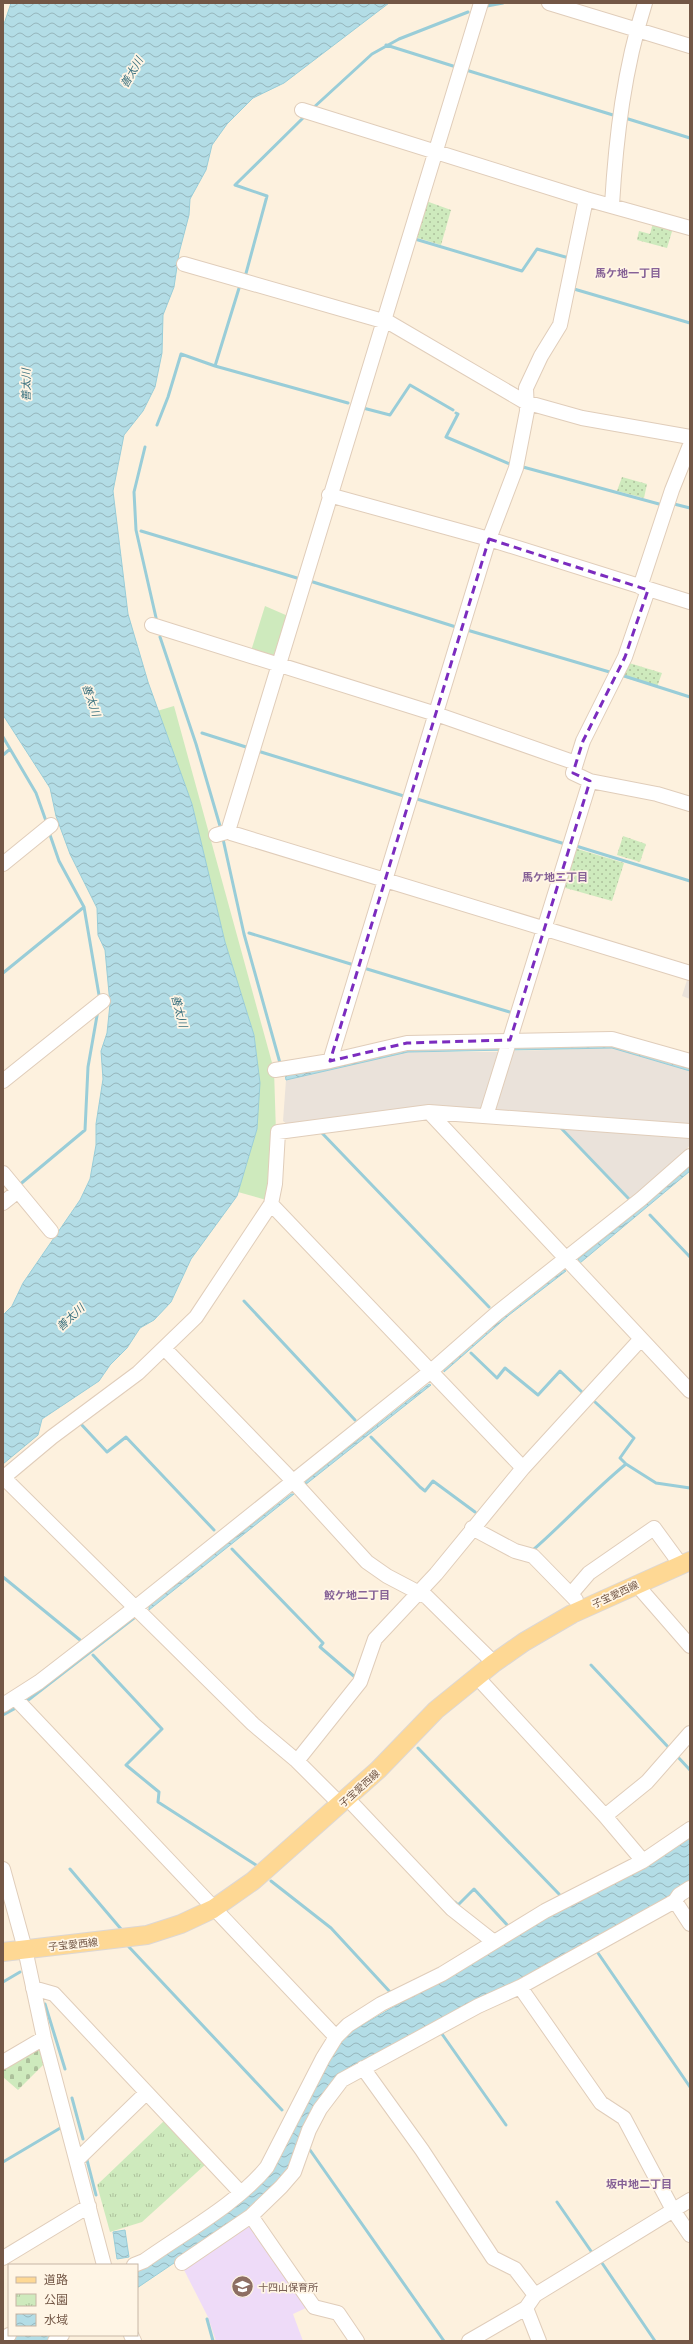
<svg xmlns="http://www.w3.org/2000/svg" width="693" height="2344" font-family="Barlow,'Noto Sans JP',sans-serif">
<defs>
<pattern id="cemetery-stones" width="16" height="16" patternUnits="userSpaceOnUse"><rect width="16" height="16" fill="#ceeabd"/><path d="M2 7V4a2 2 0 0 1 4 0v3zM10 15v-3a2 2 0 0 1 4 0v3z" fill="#acc09b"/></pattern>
<pattern id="park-tufts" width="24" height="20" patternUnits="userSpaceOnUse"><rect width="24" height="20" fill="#ceeabd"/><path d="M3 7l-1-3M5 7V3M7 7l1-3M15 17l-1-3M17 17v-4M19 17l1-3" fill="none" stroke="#acc09b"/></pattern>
<pattern id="garden-dots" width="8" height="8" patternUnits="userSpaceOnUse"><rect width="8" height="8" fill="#ceeabd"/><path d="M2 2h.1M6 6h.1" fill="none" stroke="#acc09b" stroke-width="1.8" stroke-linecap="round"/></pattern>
<pattern id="water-waves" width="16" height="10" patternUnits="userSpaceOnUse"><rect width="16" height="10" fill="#b3dde6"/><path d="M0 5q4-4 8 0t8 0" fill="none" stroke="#96b6bc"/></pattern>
</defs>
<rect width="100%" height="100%" fill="#fdf1de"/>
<path fill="#eae2da" d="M 687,980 L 690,981 L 690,999 L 682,996 Z
M 612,1048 L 690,1071 L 690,1127 L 494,1114 L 512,1051 Z
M 408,1052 L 502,1052 L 484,1106 L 477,1111 L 288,1125 L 283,1121 L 286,1080 Z
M 560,1125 L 690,1135 L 690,1145 L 681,1156 L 631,1199 Z"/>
<path fill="#eedbf8" d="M 252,2224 L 308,2307 L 293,2314 L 303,2341 L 216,2341 L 208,2317 L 182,2266 Z"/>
<path fill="#ceeabd" d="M 265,606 L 288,616 L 276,655 L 269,657 L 251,651 Z
M 174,706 L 274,1070 L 276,1133 L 270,1201 L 238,1192 L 257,1129 L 260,1083 L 254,1035 L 225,942 L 192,804 L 157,711 Z"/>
<path fill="url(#cemetery-stones)" d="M 36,2048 L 43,2049 L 46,2062 L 18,2090 L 3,2077 L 3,2067 Z"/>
<path fill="url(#park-tufts)" d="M 165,2120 L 206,2164 L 142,2222 L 110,2232 L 97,2185 Z"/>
<path fill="url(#garden-dots)" d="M 426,201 L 451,210 L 441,245 L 415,237 Z
M 653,223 L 673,228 L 667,248 L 637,240 L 639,231 L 650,234 Z
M 622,477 L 647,484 L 644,498 L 617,491 Z
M 626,662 L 662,673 L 657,687 L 619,676 Z
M 623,836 L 646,844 L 640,862 L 617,855 Z
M 574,848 L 624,863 L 612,901 L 562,887 Z"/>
<path fill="url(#water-waves)" stroke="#99cdd8" d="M 11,3 L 389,3 L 284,83 L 253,98 L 227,124 L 212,145 L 206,170 L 190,199 L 189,215 L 179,253 L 174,287 L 163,315 L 162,353 L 155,387 L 143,411 L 124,435 L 113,491 L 128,614 L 148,682 L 192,804 L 225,942 L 254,1035 L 260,1083 L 257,1129 L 237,1196 L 191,1259 L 171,1302 L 154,1320 L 140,1328 L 127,1348 L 110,1365 L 99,1381 L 42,1419 L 38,1435 L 3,1464 L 3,1315 L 12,1306 L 23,1283 L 80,1200 L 90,1179 L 96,1145 L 96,1124 L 103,1079 L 101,1051 L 107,1033 L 110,1004 L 105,950 L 98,935 L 97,908 L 70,854 L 56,816 L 50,788 L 3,715 L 3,27 Z
M 612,1043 L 690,1065 L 690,1071 L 612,1048 L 408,1052 L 286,1080 L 285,1074 L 408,1047 Z
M 690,1166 L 690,1171 L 580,1263 L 578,1259 L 643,1207 Z
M 563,1270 L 566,1271 L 509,1315 L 444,1372 L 444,1369 L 506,1314 Z
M 429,1384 L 431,1385 L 305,1485 L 306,1481 Z
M 291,1494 L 294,1494 L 149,1610 L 149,1605 Z
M 690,1837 L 690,1884 L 636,1919 L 346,2072 L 288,2173 L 239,2219 L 137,2288 L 137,2268 L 257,2184 L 336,2047 L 347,2034 L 536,1924 Z
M 125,2230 L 129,2257 L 117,2259 L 113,2232 Z
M 18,2335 L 56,2335 L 48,2341 L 8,2341 Z"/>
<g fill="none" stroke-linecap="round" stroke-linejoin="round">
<path stroke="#99cdd8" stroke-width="3" d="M 487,6 L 503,3
M 386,45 L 453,66
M 466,70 L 613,115
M 312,109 L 372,54 L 399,39 L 468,12
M 625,118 L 690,138
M 415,239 L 522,271 L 537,249 L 569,258
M 245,277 L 267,196 L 235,185 L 304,117
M 574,289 L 690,323
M 215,366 L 348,403
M 363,408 L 390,415 L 410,385 L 453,410
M 456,413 L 458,414 L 446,437 L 512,465
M 157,425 L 168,397 L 181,354 L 215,366 L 240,285
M 145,447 L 134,492 L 136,530 L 157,622
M 523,467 L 659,504
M 674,504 L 690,508
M 141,531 L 297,578
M 313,582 L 456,627
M 467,630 L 613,673
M 160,637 L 196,744 L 220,826
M 621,675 L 690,697
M 202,733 L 246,747
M 3,737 L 36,793 L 46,821
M 261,752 L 407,797
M 3,755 L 10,749
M 417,799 L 565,844
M 49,832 L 59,861 L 84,907 L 99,995
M 223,839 L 244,934 L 280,1063
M 576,846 L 690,881
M 249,933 L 354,965
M 367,969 L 513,1013
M 3,973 L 84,907
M 560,1127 L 629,1199
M 321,1132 L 489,1307
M 18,1186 L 85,1130 L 88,1067 L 98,1010
M 650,1215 L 690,1257
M 244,1301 L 355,1420
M 471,1353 L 497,1378 L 505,1368 L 538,1395 L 560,1371 L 583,1393
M 595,1402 L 634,1438 L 620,1458 L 626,1464 L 656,1483 L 690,1488
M 80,1423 L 107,1452 L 126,1437 L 214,1530
M 371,1437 L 420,1487 L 425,1491 L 433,1481 L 475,1512
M 232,1549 L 323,1643 L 320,1647 L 356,1678
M 533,1550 C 565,1522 593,1491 626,1464
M 3,1577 L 80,1640
M 93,1655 L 162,1729 L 126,1765 L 159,1792 L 158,1802 L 256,1865
M 591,1665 L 670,1749
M 27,1701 L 134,1618
M 3,1715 L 14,1709
M 418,1748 L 559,1894
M 677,1756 L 690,1770
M 70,1869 L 121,1929
M 271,1881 L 331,1928 L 391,1993
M 455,1902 L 458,1905 L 474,1889 L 509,1927
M 129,1947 L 282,2110
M 598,1953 L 690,2087
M 3,1982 L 20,1972
M 45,2004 L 65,2069
M 442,2034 L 506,2125
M 72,2098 L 83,2139
M 310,2150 L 444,2341
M 86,2156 L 96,2195
M 3,2162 L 62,2127
M 557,2202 L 593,2254
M 602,2263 L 655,2341
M 207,2319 L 213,2341"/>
<defs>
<path id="minor" d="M 481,3 L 229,828 L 231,833 L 690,973
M 549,3 L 690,46
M 302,110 L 586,199 L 690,228
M 612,205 C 616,137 624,69 645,3
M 184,264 L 390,323 L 525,402 L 582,418 L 690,437
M 329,495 L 489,539 L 690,602
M 640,587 L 672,490 L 690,445
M 648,590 L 625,657 L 583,741 L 573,773 L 590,781 L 657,794 L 690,804
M 152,625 L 436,714 L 576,763
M 216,835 L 230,831
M 3,864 L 51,825
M 330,1061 L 407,1043 L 612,1039 L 690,1061
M 275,1070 L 330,1061 L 489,539 L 516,468 L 527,411 L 526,388 L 541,356 L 560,325 L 586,199
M 3,1081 L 103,1001
M 429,1112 L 690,1391
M 486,1116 L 590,781
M 3,1173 L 51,1231
M 3,1203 L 18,1191
M 271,1204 L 523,1468
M 165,1349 L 293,1481 L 367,1562 L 387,1576 L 427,1597 L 494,1663
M 3,1477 L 253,1724 L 297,1761 L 340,1804
M 3,1478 L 52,1437 L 138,1373 L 196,1317 L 271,1204 L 275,1184 L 278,1132 L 429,1112 L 690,1131
M 472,1528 L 515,1551 L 533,1556 L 576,1600
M 636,1584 L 690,1646
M 571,1594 L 589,1573 L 654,1528 L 681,1565
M 477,1677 L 605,1816 L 643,1861
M 15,1698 L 336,2037
M 3,1705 L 39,1682 L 136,1607 L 431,1371 L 497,1313 L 641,1199 L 690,1156
M 297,1761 L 360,1682 L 375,1639 L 436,1574 L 523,1468 L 640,1340
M 347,1798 L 452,1909 L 494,1942
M 605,1816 L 647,1782 L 690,1733
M 3,1869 L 25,1949 L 44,2038 L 104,2265
M 675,1901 L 690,1924
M 520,1987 L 601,2103 L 624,2118 L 673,2210 L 690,2235
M 33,1988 L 54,1994 L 241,2193
M 3,2062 L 44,2038
M 363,2068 L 422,2150 L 493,2258 L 515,2269 L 535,2295
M 77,2160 L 146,2093
M 251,2216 L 314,2307 L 338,2313 L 357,2341
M 3,2258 L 89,2206
M 182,2263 L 251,2216 L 281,2187 L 294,2172 L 309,2130 L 320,2109 L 342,2080 L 478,2006 L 520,1987 L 675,1901 L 679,1895 L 690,1888
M 134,2265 L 144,2261 C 183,2233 237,2204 267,2167 L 323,2058 L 336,2037 L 348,2025 L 381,2004 L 442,1974 L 545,1911 L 643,1861 L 690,1829
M 526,2308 L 539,2341
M 131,2335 L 134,2341
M 3,2339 L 9,2335
M 55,2341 L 62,2335
M 469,2341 L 526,2308 L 535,2295 L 690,2200"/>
<path id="major" d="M 3,1952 L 147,1935 L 181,1924 L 213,1909 L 253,1881 L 378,1770 L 436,1710 L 494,1663 L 524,1642 L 572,1614 L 690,1561"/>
</defs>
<use href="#minor" stroke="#e0cdba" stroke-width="16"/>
<use href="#major" stroke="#ddd7d3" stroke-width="20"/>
<use href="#minor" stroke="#fff" stroke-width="14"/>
<use href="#major" stroke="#fed894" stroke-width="18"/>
</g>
<path fill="none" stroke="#7b2cbf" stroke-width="3" stroke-dasharray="8 5" stroke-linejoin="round" d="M 489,539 L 648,590 L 625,657 L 583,741 L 576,763 L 573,773 L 590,781 L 510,1040 L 407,1043 L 330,1061 Z"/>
<defs>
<symbol id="school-disc" viewBox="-11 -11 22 22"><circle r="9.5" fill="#8d6e63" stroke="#fff5e5"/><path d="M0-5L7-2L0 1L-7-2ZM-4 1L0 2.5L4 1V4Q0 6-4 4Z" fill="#fff"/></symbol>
</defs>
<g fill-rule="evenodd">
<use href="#school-disc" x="230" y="2274" width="25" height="25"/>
</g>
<g text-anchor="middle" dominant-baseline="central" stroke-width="3.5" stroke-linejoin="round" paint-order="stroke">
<g font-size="10" fill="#735746" stroke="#fff5e5">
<text transform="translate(615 1594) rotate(-25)">子宝愛西線</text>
<text transform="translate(359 1788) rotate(-42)">子宝愛西線</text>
<text transform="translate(73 1944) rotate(-6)">子宝愛西線</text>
</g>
<g font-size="10" fill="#785e54" stroke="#fff5e5" text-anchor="start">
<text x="258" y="2287">十四山保育所</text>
</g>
<g font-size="11" font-style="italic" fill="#3d7380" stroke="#fff5e5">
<text transform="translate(131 72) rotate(-60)">善太川</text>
<text transform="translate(25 385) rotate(-90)">善太川</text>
<text transform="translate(92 700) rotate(71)">善太川</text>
<text transform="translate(180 1011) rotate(75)">善太川</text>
<text transform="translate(70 1317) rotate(-43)">善太川</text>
</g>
<g font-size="11" font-weight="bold" fill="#866196" stroke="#fff5e5">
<text x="628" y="272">馬ケ地一丁目</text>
<text x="555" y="876">馬ケ地二丁目</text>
<text x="357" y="1594">鮫ケ地二丁目</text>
<text x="639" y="2183">坂中地二丁目</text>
</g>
</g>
<rect width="693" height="2344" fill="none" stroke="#735746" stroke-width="8"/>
<rect x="8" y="2264" width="130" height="72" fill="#fff5e5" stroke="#c7b6a5"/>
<rect x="16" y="2277" width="20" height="6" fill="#fed894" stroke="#c7b6a5"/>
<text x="44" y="2284" font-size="12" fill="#735746">道路</text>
<rect x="16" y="2294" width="20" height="12" fill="url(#park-tufts)" stroke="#c7b6a5"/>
<text x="44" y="2304" font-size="12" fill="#735746">公園</text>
<rect x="16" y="2314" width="20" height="12" fill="url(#water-waves)" stroke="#c7b6a5"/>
<text x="44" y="2324" font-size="12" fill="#735746">水域</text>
</svg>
